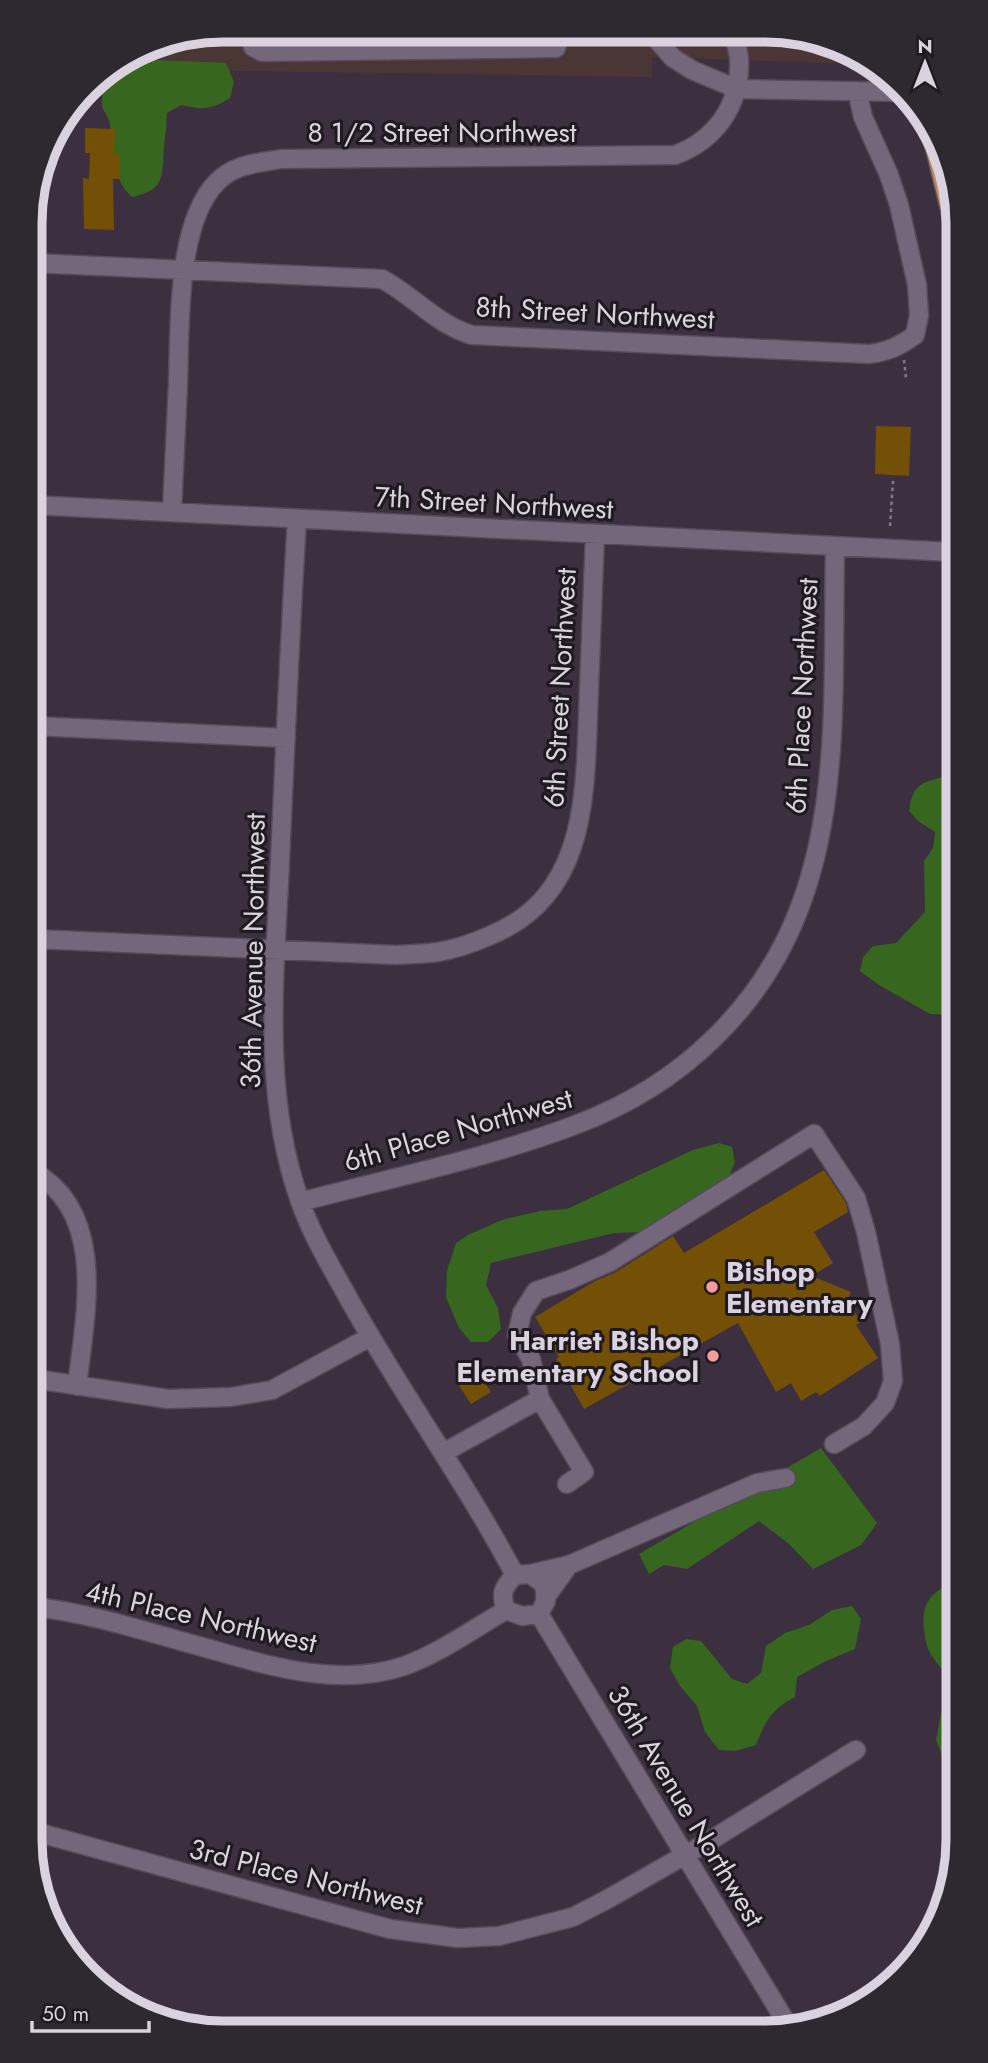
<svg xmlns="http://www.w3.org/2000/svg" width="988" height="2063" font-family="Jost,sans-serif">
<rect width="100%" height="100%" fill="#3b2f40"/>
<path fill="#4a3634" d="M 223,30 L 802,33 L 848,56 L 850,64 L 652,57 L 652,77 L 109,69 L 149,44 Z"/>
<path fill="#37661f" d="M 135,59 L 226,63 L 234,82 L 230,98 C 211,110 203,110 181,105 L 167,113 C 167,125 165,135 164,147 C 162,176 166,190 132,197 C 109,176 116,148 109,121 C 108,116 103,111 102,106 C 100,92 110,76 116,65 Z
M 944,777 L 954,777 L 955,1015 L 930,1014 L 879,985 L 860,971 L 863,957 L 873,946 L 896,943 L 925,912 L 924,861 L 933,848 L 935,832 L 918,821 L 909,811 C 913,785 919,783 944,777 Z
M 719,1143 L 732,1147 L 735,1162 L 728,1179 L 644,1232 L 614,1233 L 491,1263 L 486,1285 L 498,1308 L 501,1329 L 488,1342 L 471,1342 L 459,1328 L 446,1297 L 447,1271 L 456,1243 L 468,1235 L 502,1220 L 540,1211 L 567,1209 L 693,1150 Z
M 821,1448 L 877,1523 L 861,1545 L 813,1569 L 789,1544 L 759,1521 L 687,1569 L 664,1565 L 649,1574 L 639,1554 Z
M 957,1582 L 957,1684 C 946,1674 932,1660 927,1646 C 925,1641 925,1635 924,1630 C 921,1602 932,1590 957,1582 Z
M 852,1606 L 861,1619 L 855,1649 L 826,1661 L 797,1677 L 795,1697 C 771,1710 766,1720 756,1745 L 735,1751 L 719,1750 L 705,1732 L 697,1706 L 680,1686 L 670,1668 L 673,1647 L 686,1639 L 701,1641 L 732,1679 L 747,1684 L 761,1673 L 766,1646 L 785,1633 L 809,1625 L 832,1610 Z
M 957,1698 L 958,1853 L 957,1855 L 951,1847 L 956,1790 L 936,1740 L 941,1713 L 957,1702 Z"/>
<path fill="#735005" d="M 85,128 L 115,129 L 114,154 L 120,154 L 120,179 L 113,179 L 114,230 L 84,229 L 83,178 L 89,179 L 90,153 L 85,153 Z
M 876,426 L 911,427 L 909,476 L 875,474 Z
M 824,1170 L 846,1203 L 848,1212 L 814,1232 L 833,1263 L 812,1276 L 851,1292 L 847,1301 L 861,1322 L 856,1325 L 878,1358 L 820,1396 L 816,1392 L 801,1401 L 791,1383 L 776,1392 L 738,1323 L 584,1409 L 556,1359 L 559,1357 L 535,1317 L 595,1281 L 616,1272 L 673,1236 L 684,1253 Z
M 476,1368 L 491,1392 L 471,1404 L 456,1381 Z"/>
<g fill="none" stroke-linecap="round" stroke-linejoin="round">
<defs>
<path id="minor" d="M 252,30 L 253,47 L 262,52 L 556,48 L 560,32
M 389,31 L 389,51
M 650,32 L 673,58 L 692,70 L 737,89 L 901,92
M 31,235 L 35,186
M 32,263 L 382,279 C 414,296 437,325 472,335 L 869,354 C 887,352 900,346 915,335 L 919,315 L 917,285 L 899,205 L 889,175 L 863,117 L 857,91
M 32,505 L 953,552
M 172,511 C 174,469 176,426 178,383 C 180,327 176,223 217,182 C 234,164 258,163 281,159 L 675,155 C 716,140 741,104 739,60 C 739,51 735,42 733,33
M 297,519 C 290,633 285,747 280,861 C 275,975 261,1092 300,1201 C 312,1236 332,1268 350,1301 C 402,1394 465,1481 515,1575
M 33,726 L 286,738
M 34,939 L 396,955 C 410,954 425,954 438,952 C 456,949 473,943 489,936 C 584,898 585,803 588,715 C 590,655 593,595 595,534
M 34,1172 C 108,1214 85,1316 77,1386
M 300,1202 C 391,1178 488,1158 575,1125 C 626,1106 674,1077 713,1039 C 852,905 831,723 835,547
M 35,1379 L 168,1399 L 231,1397 L 272,1390 L 370,1337
M 443,1453 L 540,1399
M 567,1484 L 584,1472 L 540,1399 L 531,1359 L 517,1335 L 522,1313 L 536,1291 L 569,1280 L 610,1262 L 814,1134 L 856,1198 L 866,1232 L 890,1344 L 893,1381 L 885,1403 L 864,1426 L 834,1444
M 569,1565 L 757,1483 L 786,1478
M 530,1574 L 544,1584 L 546,1601 L 539,1614 L 522,1616 L 506,1610 C 500,1594 503,1587 515,1575 Z
M 530,1574 L 569,1565 L 545,1598
M 36,1607 C 94,1614 150,1633 206,1648 C 269,1666 339,1688 404,1666 C 440,1653 473,1629 506,1610
M 539,1614 L 789,2027
M 36,1832 L 390,1929 L 458,1938 L 499,1936 L 573,1917 L 606,1900 L 708,1842 L 856,1750"/>
<path id="major" d="M 934,145 L 952,218"/>
</defs>
<use href="#minor" stroke="#564b5a" stroke-width="21"/>
<use href="#major" stroke="#564b5a" stroke-width="21"/>
<path stroke="#837988" stroke-width="2.5" stroke-dasharray="3.5 3.5" stroke-linecap="butt" d="M 904,360 L 906,378
M 890,526 L 893,481"/>
<use href="#minor" stroke="#75677b" stroke-width="18"/>
<use href="#major" stroke="#b68d5e" stroke-width="18"/>
</g>
<g fill="#f59b9c" stroke="#1f1921" stroke-width="2.5">
<circle cx="712" cy="1287" r="7"/>
<circle cx="713" cy="1356" r="7"/>
</g>
<g text-anchor="middle" dominant-baseline="central" stroke-width="6" stroke-linejoin="round" paint-order="stroke">
<g font-size="28" fill="#dad2de" stroke="#1f1921">
<text x="442" y="132">8 1/2 Street Northwest</text>
<text transform="translate(595 313) rotate(3)">8th Street Northwest</text>
<text transform="translate(494 503) rotate(3)">7th Street Northwest</text>
<text transform="translate(560 688) rotate(-87)">6th Street Northwest</text>
<text transform="translate(802 696) rotate(-87)">6th Place Northwest</text>
<text transform="translate(253 951) rotate(-89)">36th Avenue Northwest</text>
<text transform="translate(458 1130) rotate(-16)">6th Place Northwest</text>
<text transform="translate(201 1617) rotate(13)">4th Place Northwest</text>
<text transform="translate(686 1806) rotate(59)">36th Avenue Northwest</text>
<text transform="translate(306 1877) rotate(14)">3rd Place Northwest</text>
</g>
<g font-size="28" font-weight="bold" fill="#dad2de" stroke="#1f1921" text-anchor="start">
<text x="726" y="1271">Bishop<tspan x="726" dy="32">Elementary</tspan></text>
<text x="699" y="1340" text-anchor="end">Harriet Bishop<tspan x="699" dy="32">Elementary School</tspan></text>
</g>
</g>
<path d="M0 0H988V2063H0ZM223 42H765A181 181 0 0 1 946 223V1840A181 181 0 0 1 765 2021H223A181 181 0 0 1 42 1840V223A181 181 0 0 1 223 42Z" fill="#2e2830" fill-rule="evenodd"/>
<path fill="none" stroke="#dad2de" stroke-width="9" d="M223 42H765A181 181 0 0 1 946 223V1840A181 181 0 0 1 765 2021H223A181 181 0 0 1 42 1840V223A181 181 0 0 1 223 42Z"/>
<g transform="translate(925 63)" stroke="#1f1921" stroke-width="5" paint-order="stroke">
<path d="M0-5L12 26L0 18L-12 26Z" fill="#dad2de"/>
<text y="-10" font-size="19" font-weight="bold" text-anchor="middle" fill="#dad2de">N</text>
</g>
<path d="M32 2021v10h117v-10" fill="none" stroke="#dad2de" stroke-width="3.5"/>
<text x="42" y="2021" font-size="21" fill="#dad2de" stroke="#1f1921" stroke-width="5" paint-order="stroke">50 m</text>
</svg>
